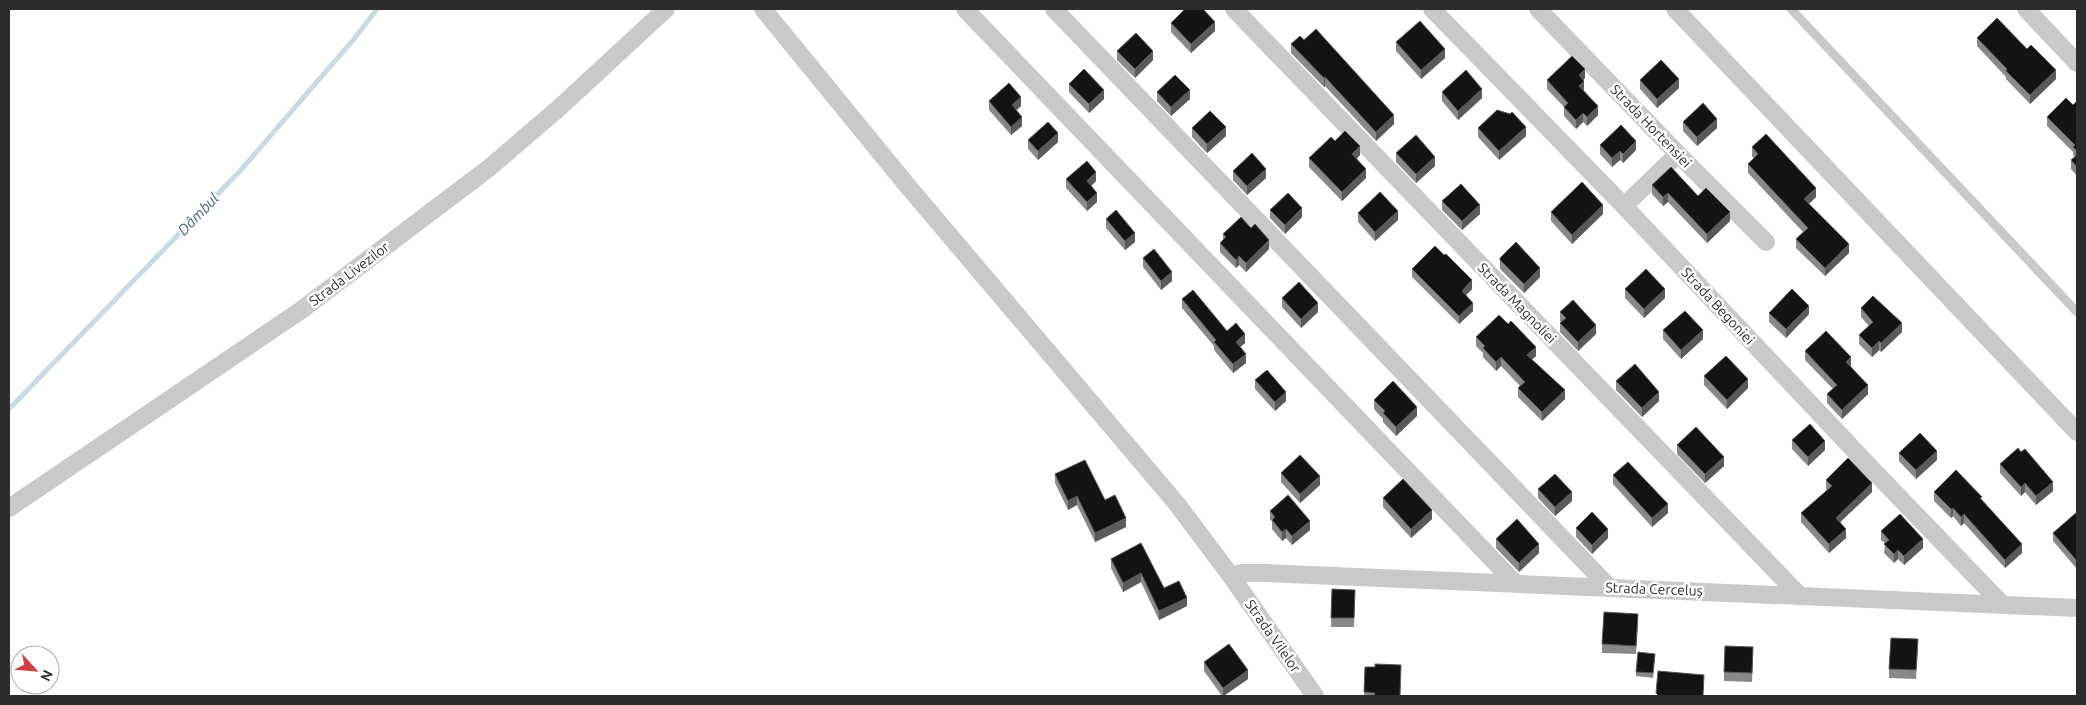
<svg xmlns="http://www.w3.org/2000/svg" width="2086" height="705" font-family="Ubuntu,sans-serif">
<rect width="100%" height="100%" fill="#fff"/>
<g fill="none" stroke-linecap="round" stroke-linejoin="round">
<path stroke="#c9dae7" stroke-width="5" d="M 9,409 L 240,171 L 354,39 L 377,9"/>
<path stroke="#c9c9c9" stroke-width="9" d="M 1791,9 L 2077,312"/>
<path stroke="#c9c9c9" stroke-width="18" d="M 763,9 L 906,184 L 1177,504 L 1231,576 L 1315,696
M 965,9 L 1516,584
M 1054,9 L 1609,587
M 1234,9 L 1800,596
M 1432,9 L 1624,206 L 1870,467 L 2002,604
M 1538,9 L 1678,154 L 1766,242
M 1675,9 L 2077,432
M 2026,9 L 2077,63
M 1624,206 L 1678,154
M 9,508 L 300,311 L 489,168 L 559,108 L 666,9
M 1231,576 L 1241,573 L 1265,573 L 2077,608"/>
</g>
<path fill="#898989" d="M 1171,23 L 1215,31 L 1191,53 L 1171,32 Z
M 1977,38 L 2056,79 L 2030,104 L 2006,79 L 2006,77 L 1977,46 Z
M 1304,40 L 1394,124 L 1376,141 L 1325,86 L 1324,87 L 1291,53 L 1291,44 Z
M 1396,42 L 1445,58 L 1421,79 L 1396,51 Z
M 1117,51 L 1153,60 L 1135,78 L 1117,60 Z
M 1585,78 L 1583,80 L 1584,90 L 1583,91 L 1598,115 L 1587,126 L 1583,122 L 1576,129 L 1564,116 L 1564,107 L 1547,89 L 1547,80 Z
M 1640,80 L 1679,88 L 1657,108 L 1640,89 Z
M 1069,84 L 1104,99 L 1089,113 L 1069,92 Z
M 1157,92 L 1190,99 L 1171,116 L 1157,101 Z
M 1442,92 L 1482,98 L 1458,120 L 1442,101 Z
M 989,101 L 1021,106 L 1016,110 L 1022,126 L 1011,135 L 989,110 Z
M 2077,101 L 2077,176 L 2071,169 L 2071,160 L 2075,157 L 2073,155 L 2073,152 L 2047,126 L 2047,117 L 2073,105 Z
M 1683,122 L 1717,128 L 1697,146 L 1683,131 Z
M 1192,128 L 1226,136 L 1207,153 L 1192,137 Z
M 1478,128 L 1526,136 L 1499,160 L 1478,137 Z
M 1028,140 L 1058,142 L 1038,160 L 1028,149 Z
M 1335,141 L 1360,155 L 1357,159 L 1366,178 L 1342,201 L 1309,167 L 1309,158 Z
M 1600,145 L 1636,150 L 1623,163 L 1620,160 L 1612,167 L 1600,154 Z
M 1752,147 L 1816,197 L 1809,204 L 1849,253 L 1825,276 L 1796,248 L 1796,239 L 1803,232 L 1748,173 L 1748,164 L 1754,159 L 1752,156 Z
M 1396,153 L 1435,166 L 1416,183 L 1396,162 Z
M 1233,171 L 1266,178 L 1247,195 L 1233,180 Z
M 1066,179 L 1096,181 L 1091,186 L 1097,202 L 1087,211 L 1066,188 Z
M 1652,185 L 1698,196 L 1730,221 L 1707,243 L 1668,202 L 1663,206 L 1652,194 Z
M 1442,201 L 1480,214 L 1462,230 L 1442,210 Z
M 1270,210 L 1302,217 L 1285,234 L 1270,218 Z
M 1551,212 L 1603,214 L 1572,244 L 1551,221 Z
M 1358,213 L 1398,220 L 1375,241 L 1358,222 Z
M 1106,219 L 1135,242 L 1125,250 L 1106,228 Z
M 1251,228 L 1269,249 L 1246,272 L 1239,265 L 1236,268 L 1220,252 L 1220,243 L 1223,240 L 1223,234 Z
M 1143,258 L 1172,281 L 1161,290 L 1143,267 Z
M 1500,258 L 1540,277 L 1524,293 L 1500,269 Z
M 1412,269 L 1472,289 L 1466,295 L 1473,311 L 1459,324 L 1412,277 Z
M 1625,289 L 1665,298 L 1644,318 L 1625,298 Z
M 1282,298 L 1318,312 L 1301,328 L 1282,307 Z
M 1182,299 L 1227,331 L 1245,343 L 1240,347 L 1246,363 L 1233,373 L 1214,350 L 1214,346 L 1182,308 Z
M 1861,308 L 1902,332 L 1881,352 L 1879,350 L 1872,357 L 1859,344 L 1859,335 L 1869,326 L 1861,317 Z
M 1560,312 L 1596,334 L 1578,351 L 1560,332 L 1560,323 L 1561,322 L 1560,321 Z
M 1769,313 L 1809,314 L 1786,338 L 1769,322 Z
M 1663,330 L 1703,339 L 1681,359 L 1663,339 Z
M 1476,337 L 1536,356 L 1531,360 L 1565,399 L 1542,421 L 1518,397 L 1518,388 L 1520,386 L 1501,366 L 1496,371 L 1483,357 L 1483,353 L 1476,346 Z
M 1805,351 L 1851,366 L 1868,394 L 1842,419 L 1827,403 L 1827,394 L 1833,389 L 1805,360 Z
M 1704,376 L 1748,388 L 1727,409 L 1704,385 Z
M 1255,380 L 1286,401 L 1275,411 L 1255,389 Z
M 1616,381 L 1659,401 L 1642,417 L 1616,390 Z
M 1374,400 L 1417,416 L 1396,436 L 1383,422 L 1383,419 L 1374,409 Z
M 1792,440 L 1825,450 L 1808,466 L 1792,449 Z
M 1677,445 L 1724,466 L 1705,483 L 1677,454 Z
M 2021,452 L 2053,491 L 2036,505 L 2025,492 L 2021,496 L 2000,473 L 2000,464 Z
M 1899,453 L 1937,460 L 1916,479 L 1899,461 Z
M 1281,473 L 1320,485 L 1300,503 L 1281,482 Z
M 1055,474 L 1105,500 L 1126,527 L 1095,542 L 1077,505 L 1068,510 L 1055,483 Z
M 1613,475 L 1668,513 L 1652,527 L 1613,484 Z
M 1826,480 L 1872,492 L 1840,522 L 1846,538 L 1829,553 L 1801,522 L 1801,513 L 1827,490 L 1826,489 Z
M 1538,489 L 1572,501 L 1555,516 L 1538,498 Z
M 1934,492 L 1982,500 L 2022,553 L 2005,568 L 1964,523 L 1961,526 L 1953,516 L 1951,518 L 1934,501 Z
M 1383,498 L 1432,519 L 1411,538 L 1383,507 Z
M 1270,511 L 1310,530 L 1292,545 L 1286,538 L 1282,541 L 1272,529 L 1272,521 L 1270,520 Z
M 2077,512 L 2077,569 L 2053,541 L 2053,533 Z
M 1576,528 L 1608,538 L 1592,554 L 1576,537 Z
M 1881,531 L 1923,548 L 1904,565 L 1898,559 L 1894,563 L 1884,553 L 1885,543 L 1881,540 Z
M 1496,539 L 1539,553 L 1519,572 L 1496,548 Z
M 1141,543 L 1164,588 L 1187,606 L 1159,620 L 1141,582 L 1123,592 L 1111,568 L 1111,559 Z
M 1332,589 L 1355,590 L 1354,627 L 1331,627 Z
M 1638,623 L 1636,654 L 1602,653 L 1602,644 Z
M 1918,648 L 1916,679 L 1889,678 L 1889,669 Z
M 1753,656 L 1752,682 L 1724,681 L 1724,672 Z
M 1655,658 L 1653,678 L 1636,676 L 1636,672 Z
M 1204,662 L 1248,679 L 1224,696 L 1222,696 L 1204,671 Z
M 1365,667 L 1400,696 L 1364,696 Z"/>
<path fill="#5a5a5a" d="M 1215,22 L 1215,31 L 1191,53 L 1191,44 Z
M 1445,49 L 1445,58 L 1421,79 L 1421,70 Z
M 1153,51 L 1153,60 L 1135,78 L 1135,69 Z
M 1585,69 L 1585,78 L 1579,84 L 1579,75 Z
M 2056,70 L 2056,79 L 2030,104 L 2030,95 Z
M 1325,77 L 1325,86 L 1324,87 L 1324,78 Z
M 1679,79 L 1679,88 L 1657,108 L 1657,99 Z
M 1584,81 L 1584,90 L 1579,95 L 1579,86 Z
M 1482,89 L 1482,98 L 1458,120 L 1458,111 Z
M 1104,90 L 1104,99 L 1089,113 L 1089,104 Z
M 1190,90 L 1190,99 L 1171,116 L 1171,107 Z
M 1021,97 L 1021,106 L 1012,114 L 1012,105 Z
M 1598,106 L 1598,115 L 1587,126 L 1587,117 Z
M 1583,113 L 1583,122 L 1576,129 L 1576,120 Z
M 1394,115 L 1394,124 L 1376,141 L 1376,132 Z
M 1022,117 L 1022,126 L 1011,135 L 1011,127 Z
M 1717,119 L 1717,128 L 1697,146 L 1697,137 Z
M 1226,127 L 1226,136 L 1207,153 L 1207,144 Z
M 1526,127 L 1526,136 L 1499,160 L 1499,151 Z
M 1058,133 L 1058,142 L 1038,160 L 1038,151 Z
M 1636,141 L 1636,150 L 1623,163 L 1623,154 Z
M 1360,146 L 1360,155 L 1352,163 L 1352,154 Z
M 1620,151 L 1620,160 L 1612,167 L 1612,158 Z
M 1435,157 L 1435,166 L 1416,183 L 1416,174 Z
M 1266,169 L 1266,178 L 1247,195 L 1247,186 Z
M 1366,169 L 1366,178 L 1342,201 L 1342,192 Z
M 1096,172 L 1096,181 L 1087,190 L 1087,181 Z
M 1816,188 L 1816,197 L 1804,208 L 1804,199 Z
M 1097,193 L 1097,202 L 1087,211 L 1087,202 Z
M 1668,193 L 1668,202 L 1663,206 L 1663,197 Z
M 1480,205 L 1480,214 L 1462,230 L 1462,221 Z
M 1603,205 L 1603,214 L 1572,244 L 1572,235 Z
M 1302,208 L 1302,217 L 1285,234 L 1285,225 Z
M 1398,211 L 1398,220 L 1375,241 L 1375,232 Z
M 1730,212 L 1730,221 L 1707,243 L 1707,234 Z
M 1135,233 L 1135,242 L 1125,250 L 1125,241 Z
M 1269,240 L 1269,249 L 1246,272 L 1246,263 Z
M 1849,244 L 1849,253 L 1825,276 L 1825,268 Z
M 1239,256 L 1239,265 L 1236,268 L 1236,260 Z
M 1540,268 L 1540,277 L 1524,293 L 1524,284 Z
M 1172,272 L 1172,281 L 1161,290 L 1161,281 Z
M 1472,280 L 1472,289 L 1462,299 L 1462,291 Z
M 1665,289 L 1665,298 L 1644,318 L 1644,309 Z
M 1318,303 L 1318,312 L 1301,328 L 1301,319 Z
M 1473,303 L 1473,311 L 1459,324 L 1459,316 Z
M 1809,306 L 1809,314 L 1786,338 L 1786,329 Z
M 1902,323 L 1902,332 L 1881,352 L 1881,343 Z
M 1596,325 L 1596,334 L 1578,351 L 1578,342 Z
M 1703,330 L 1703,339 L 1681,359 L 1681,350 Z
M 1245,334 L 1245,343 L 1236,351 L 1236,342 Z
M 1879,341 L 1879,350 L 1872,357 L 1872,348 Z
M 1536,347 L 1536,356 L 1527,364 L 1527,355 Z
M 1246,354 L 1246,363 L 1233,373 L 1233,364 Z
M 1501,357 L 1501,366 L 1496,371 L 1496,362 Z
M 1851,357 L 1851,366 L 1846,371 L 1846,362 Z
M 1748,379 L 1748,388 L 1727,409 L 1727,400 Z
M 1868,385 L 1868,394 L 1842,419 L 1842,410 Z
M 1565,390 L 1565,399 L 1542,421 L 1542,412 Z
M 1286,392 L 1286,401 L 1275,411 L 1275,402 Z
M 1659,392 L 1659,401 L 1642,417 L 1642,408 Z
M 1417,407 L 1417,416 L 1396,436 L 1396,427 Z
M 1825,441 L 1825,450 L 1808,466 L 1808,457 Z
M 1937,451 L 1937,460 L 1916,479 L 1916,470 Z
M 1724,457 L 1724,466 L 1705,483 L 1705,474 Z
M 1320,476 L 1320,485 L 1300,503 L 1300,494 Z
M 2053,482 L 2053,491 L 2036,505 L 2036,496 Z
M 1872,483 L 1872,492 L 1836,526 L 1836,518 Z
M 2025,483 L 2025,492 L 2021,496 L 2021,487 Z
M 1572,492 L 1572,501 L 1555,516 L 1555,507 Z
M 1077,496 L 1077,505 L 1068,510 L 1068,501 Z
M 1668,504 L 1668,513 L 1652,527 L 1652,518 Z
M 1953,508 L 1953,516 L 1951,518 L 1951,509 Z
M 1432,510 L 1432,519 L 1411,538 L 1411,529 Z
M 1964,514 L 1964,523 L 1961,526 L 1961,517 Z
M 1126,518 L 1126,527 L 1095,542 L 1095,533 Z
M 1310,521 L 1310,530 L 1292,545 L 1292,536 Z
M 1286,529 L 1286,538 L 1282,541 L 1282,532 Z
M 1608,529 L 1608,538 L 1592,554 L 1592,545 Z
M 1846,529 L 1846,538 L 1829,553 L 1829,544 Z
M 1923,539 L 1923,548 L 1904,565 L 1904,556 Z
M 1539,544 L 1539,553 L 1519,572 L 1519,563 Z
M 2022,544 L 2022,553 L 2005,568 L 2005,560 Z
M 1898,550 L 1898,559 L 1894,563 L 1894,554 Z
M 1141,573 L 1141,582 L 1123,592 L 1123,583 Z
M 1187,598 L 1187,606 L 1159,620 L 1159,611 Z
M 1248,670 L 1248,679 L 1223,696 L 1223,688 Z"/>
<path fill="#131313" stroke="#5a5a5a" d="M 1185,9 L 1203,9 L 1215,22 L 1191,44 L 1171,23 Z
M 1997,18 L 2027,49 L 2031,45 L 2056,70 L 2030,95 L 2006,71 L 2007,69 L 1977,38 Z
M 1420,21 L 1445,49 L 1421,70 L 1396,42 Z
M 1316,29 L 1394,115 L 1376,132 L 1325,77 L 1324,78 L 1291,44 L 1300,36 L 1304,40 Z
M 1136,33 L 1153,51 L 1135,69 L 1117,51 Z
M 1572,56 L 1585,69 L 1579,75 L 1584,81 L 1579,86 L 1598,106 L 1587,117 L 1583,113 L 1576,120 L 1564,107 L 1568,103 L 1547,80 Z
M 1661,60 L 1679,79 L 1657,99 L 1640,80 Z
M 1084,69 L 1104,90 L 1089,104 L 1069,84 Z
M 1466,70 L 1482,89 L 1458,111 L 1442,92 Z
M 1175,75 L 1190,90 L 1171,107 L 1157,92 Z
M 1009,83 L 1021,97 L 1012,105 L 1022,117 L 1011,127 L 989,101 Z
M 2066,98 L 2073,105 L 2077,101 L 2077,151 L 2073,147 L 2075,145 L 2047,117 Z
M 1703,103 L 1717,119 L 1697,137 L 1683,122 Z
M 1497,110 L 1510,114 L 1512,112 L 1526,127 L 1499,151 L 1478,128 Z
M 1210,111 L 1226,127 L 1207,144 L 1192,128 Z
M 1048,122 L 1058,133 L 1038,151 L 1028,140 Z
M 1621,125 L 1636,141 L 1623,154 L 1620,151 L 1612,158 L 1600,145 Z
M 1345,131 L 1360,146 L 1352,154 L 1366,169 L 1342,192 L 1309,158 L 1331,137 L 1335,141 Z
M 1766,134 L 1816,188 L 1804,199 L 1849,244 L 1825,268 L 1796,239 L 1808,228 L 1748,164 L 1758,154 L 1752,147 Z
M 1416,135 L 1435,157 L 1416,174 L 1396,153 Z
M 1252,153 L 1266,169 L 1247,186 L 1233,171 Z
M 2077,155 L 2077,167 L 2071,160 Z
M 1087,161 L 1096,172 L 1087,181 L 1097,193 L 1087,202 L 1066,179 Z
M 1671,167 L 1698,196 L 1706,188 L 1730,212 L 1707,234 L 1668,193 L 1663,197 L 1652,185 Z
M 1582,182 L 1603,205 L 1572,235 L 1551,212 Z
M 1461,184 L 1480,205 L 1462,221 L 1442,201 Z
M 1380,192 L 1398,211 L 1375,232 L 1358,213 Z
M 1288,193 L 1302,208 L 1285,225 L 1270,210 Z
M 1116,210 L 1135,233 L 1125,241 L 1106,219 Z
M 1241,217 L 1251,228 L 1255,224 L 1269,240 L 1246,263 L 1239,256 L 1236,260 L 1220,243 L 1226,237 L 1223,234 Z
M 1516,242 L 1540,268 L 1524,284 L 1500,260 L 1500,258 Z
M 1435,246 L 1444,255 L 1446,254 L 1472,280 L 1462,291 L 1473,303 L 1459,316 L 1412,269 Z
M 1154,249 L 1172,272 L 1161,281 L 1143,258 Z
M 1646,269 L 1665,289 L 1644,309 L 1625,289 Z
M 1299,282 L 1318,303 L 1301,319 L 1282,298 Z
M 1792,289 L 1809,306 L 1786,329 L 1769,313 Z
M 1193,290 L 1227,331 L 1236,323 L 1245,334 L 1236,342 L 1246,354 L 1233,364 L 1214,342 L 1216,340 L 1182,299 Z
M 1873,296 L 1902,323 L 1881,343 L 1879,341 L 1872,348 L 1859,335 L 1873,322 L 1861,308 Z
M 1573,300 L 1596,325 L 1578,342 L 1560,323 L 1566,318 L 1560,312 Z
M 1685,311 L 1703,330 L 1681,350 L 1663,330 Z
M 1499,315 L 1508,324 L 1511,321 L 1536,347 L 1527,355 L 1565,390 L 1542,412 L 1518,388 L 1525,382 L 1501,357 L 1496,362 L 1483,348 L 1485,346 L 1476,337 Z
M 1826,331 L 1851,357 L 1846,362 L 1868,385 L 1842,410 L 1827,394 L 1837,385 L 1805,351 Z
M 1726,356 L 1748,379 L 1727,400 L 1704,376 Z
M 1635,364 L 1659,392 L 1642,408 L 1616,381 Z
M 1267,370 L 1286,392 L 1275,402 L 1255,380 Z
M 1393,381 L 1417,407 L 1396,427 L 1383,413 L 1385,411 L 1374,400 Z
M 1810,424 L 1825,441 L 1808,457 L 1792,440 Z
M 1696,427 L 1724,457 L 1705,474 L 1677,445 Z
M 1920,433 L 1937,451 L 1916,470 L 1899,453 Z
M 2018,448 L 2021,452 L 2025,449 L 2053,482 L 2036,496 L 2025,483 L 2021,487 L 2000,464 Z
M 1300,455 L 1320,476 L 1300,494 L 1281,473 Z
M 1848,458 L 1872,483 L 1836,518 L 1846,529 L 1829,544 L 1801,513 L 1832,486 L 1826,480 Z
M 1085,460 L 1105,500 L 1115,495 L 1126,518 L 1095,533 L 1077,496 L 1068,501 L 1055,474 Z
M 1628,462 L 1668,504 L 1652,518 L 1613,475 Z
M 1956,470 L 1982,497 L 1980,498 L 2022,544 L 2005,560 L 1964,514 L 1961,517 L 1953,508 L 1951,509 L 1934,492 Z
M 1555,474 L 1572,492 L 1555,507 L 1538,489 Z
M 1403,479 L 1432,510 L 1411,529 L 1383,498 Z
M 1288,495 L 1310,521 L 1292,536 L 1286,529 L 1282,532 L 1272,520 L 1275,517 L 1270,511 Z
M 1592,512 L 1608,529 L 1592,545 L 1576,528 Z
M 2077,512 L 2077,561 L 2053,533 Z
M 1900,514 L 1923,539 L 1904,556 L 1898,550 L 1894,554 L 1884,544 L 1889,540 L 1881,531 Z
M 1517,519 L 1539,544 L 1519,563 L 1496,539 Z
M 1141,543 L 1164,588 L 1179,581 L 1187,598 L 1159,611 L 1141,573 L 1123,583 L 1111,559 Z
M 1332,589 L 1355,590 L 1354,618 L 1331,618 Z
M 1604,612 L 1638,614 L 1636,646 L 1602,644 Z
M 1891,638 L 1918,639 L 1916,670 L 1889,669 Z
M 1229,644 L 1248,670 L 1223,688 L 1204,662 Z
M 1725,646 L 1753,647 L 1752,673 L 1724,672 Z
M 1638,652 L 1655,654 L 1653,673 L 1636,672 Z
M 1375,664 L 1401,665 L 1400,696 L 1374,696 L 1375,693 L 1364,692 L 1365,667 L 1375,667 Z
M 1658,671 L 1704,675 L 1703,696 L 1659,696 L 1656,693 Z"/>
<g text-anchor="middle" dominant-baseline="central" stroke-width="5" stroke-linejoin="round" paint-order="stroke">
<g font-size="14" fill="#2c2c2c" stroke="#fff">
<text transform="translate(1651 126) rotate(46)">Strada Hortensiei</text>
<text transform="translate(349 274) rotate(-37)">Strada Livezilor</text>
<text transform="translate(1517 303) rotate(46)">Strada Magnoliei</text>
<text transform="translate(1718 306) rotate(47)">Strada Begoniei</text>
<text transform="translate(1654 589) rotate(2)">Strada Cerceluș</text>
<text transform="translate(1273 636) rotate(55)">Strada Vilelor</text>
</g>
<g font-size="15" font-style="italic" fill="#436a85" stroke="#fff">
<text transform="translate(198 214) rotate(-46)">Dâmbul</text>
</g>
</g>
<rect width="2086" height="705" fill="none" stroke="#2c2c2c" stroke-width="20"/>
<g transform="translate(35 670) rotate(116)"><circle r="24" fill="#ffffff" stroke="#ababab"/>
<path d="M0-4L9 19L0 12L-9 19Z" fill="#d23f47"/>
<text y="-8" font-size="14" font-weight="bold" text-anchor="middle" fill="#2c2c2c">N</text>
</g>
</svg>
